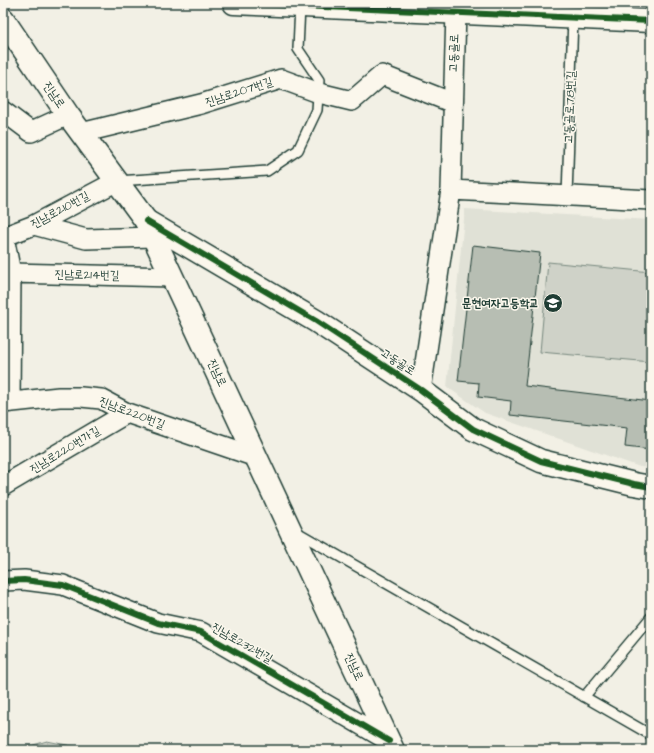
<svg xmlns="http://www.w3.org/2000/svg" width="654" height="753" font-family="'Architects Daughter','Poor Story',sans-serif">
<defs>
<pattern id="forest-crowns" width="20" height="18" patternUnits="userSpaceOnUse"><rect width="20" height="18" fill="#cfd2c8"/><path d="M2 6a3 3 0 1 1 6 0M12 15a3 3 0 1 1 6 0" fill="none" stroke="#b1b5ac"/></pattern>
</defs>
<rect width="100%" height="100%" fill="#f2f0e5"/>
<filter id="ink" filterUnits="userSpaceOnUse"><feTurbulence type="fractalNoise" baseFrequency=".025" numOctaves="2"/><feDisplacementMap in="SourceGraphic" scale="8" xChannelSelector="R" yChannelSelector="G"/><feConvolveMatrix kernelMatrix="1 2 1 2 8 2 1 2 1" color-interpolation-filters="sRGB"/></filter>
<g filter="url(#ink)">
<path fill="#e0e1d6" d="M 465,209 L 651,220 L 651,468 L 640,467 L 485,413 L 447,387 Z"/>
<path fill="url(#forest-crowns)" stroke="#77887e" d="M 47,741 L 92,750 L 16,750 Z"/>
<path fill="#cfd2c8" stroke="#77887e" d="M 548,262 L 651,272 L 651,362 L 540,352 Z"/>
<path fill="#b7beb3" stroke="#1f3d34" d="M 473,245 L 540,253 L 525,386 L 651,401 L 651,450 L 625,447 L 627,428 L 510,415 L 511,401 L 478,397 L 479,383 L 458,381 Z"/>
<g fill="none" stroke-linecap="round" stroke-linejoin="round">
<defs>
<path id="service" d="M 117,181 L 267,171 L 298,150 L 317,110 L 319,80 L 298,49 L 300,6
M 567,196 L 573,17
M 295,531 L 651,735
M 584,697 L 651,617"/>
<path id="minor" d="M 3,111 L 31,132 L 68,115
M 81,133 L 201,104 L 281,79 L 319,93 L 352,101 L 382,75 L 453,103
M 451,190 L 651,200
M 34,225 L 86,239 L 153,237
M 3,237 L 34,225 L 117,181
M 4,237 L 11,273 L 10,402
M 3,275 L 11,273 L 172,277
M 421,390 L 451,190 L 456,12
M 3,403 L 59,397 L 81,397 L 101,399 L 127,413 L 256,457
M 3,486 L 127,413
M 3,581 L 24,580 L 63,585 L 158,623 L 201,632 L 389,741"/>
<path id="tertiary" d="M 234,3 L 651,21
M 146,221 L 316,321 L 421,390 L 473,429 L 541,461 L 634,484 L 651,487"/>
<path id="secondary" d="M 3,19 L 68,115 L 146,221 L 393,750"/>
</defs>
<use href="#service" stroke="#1f3d34" stroke-width="12"/>
<use href="#minor" stroke="#1f3d34" stroke-width="22"/>
<use href="#tertiary" stroke="#1f3d34" stroke-width="25"/>
<use href="#secondary" stroke="#1f3d34" stroke-width="25"/>
<use href="#service" stroke="#fbf7ec" stroke-width="9"/>
<use href="#minor" stroke="#fbf7ec" stroke-width="19"/>
<use href="#tertiary" stroke="#fbf7ec" stroke-width="22"/>
<use href="#secondary" stroke="#fbf7ec" stroke-width="22"/>
<defs>
<path id="cycleway" d="M 234,3 L 651,21
M 146,221 L 316,321 L 421,390 L 473,429 L 541,461 L 634,484 L 651,487
M 3,581 L 24,580 L 63,585 L 158,623 L 201,632 L 389,741"/>
</defs>
<use href="#cycleway" stroke="#fbf7ec" stroke-width="8"/>
<use href="#cycleway" stroke="#1b5e20" stroke-width="6"/>
</g>
</g>
<defs>
<symbol id="school-disc" viewBox="-11 -11 22 22"><circle r="9.5" fill="#1f3d34" stroke="#fbf7ec"/><path d="M0-5L7-2L0 1L-7-2ZM-4 1L0 2.5L4 1V4Q0 6-4 4Z" fill="#fff"/></symbol>
</defs>
<g fill-rule="evenodd">
<use href="#school-disc" x="542" y="292" width="22" height="22"/>
</g>
<g text-anchor="middle" dominant-baseline="central" stroke-width="3" stroke-linejoin="round" paint-order="stroke">
<g font-size="12" fill="#1f3d34" stroke="#fbf7ec">
<text transform="translate(454 53) rotate(-88)">고동골로</text>
<text transform="translate(239 92) rotate(-18)">진남로207번길</text>
<text transform="translate(54 95) rotate(56)">진남로</text>
<text transform="translate(570 107) rotate(-88)">고동골로78번길</text>
<text transform="translate(60 210) rotate(-28)">진남로210번길</text>
<text transform="translate(87 275) rotate(1)">진남로214번길</text>
<text transform="translate(398 362) rotate(33)">고동골로</text>
<text transform="translate(217 373) rotate(65)">진남로</text>
<text transform="translate(132 413) rotate(21)">진남로220번길</text>
<text transform="translate(65 450) rotate(-31)">진남로220번가길</text>
<text transform="translate(242 643) rotate(30)">진남로232번길</text>
<text transform="translate(354 667) rotate(65)">진남로</text>
</g>
<g font-size="12" font-weight="bold" fill="#1f3d34" stroke="#fbf7ec" text-anchor="end">
<text x="539" y="303">문현여자고등학교</text>
</g>
</g>
<rect width="654" height="753" fill="none" stroke="#fbf7ec" stroke-width="16"/>
<rect x="8" y="8" width="638" height="737" fill="none" stroke="#1f3d34" stroke-width="1.5" filter="url(#ink)"/>
</svg>
